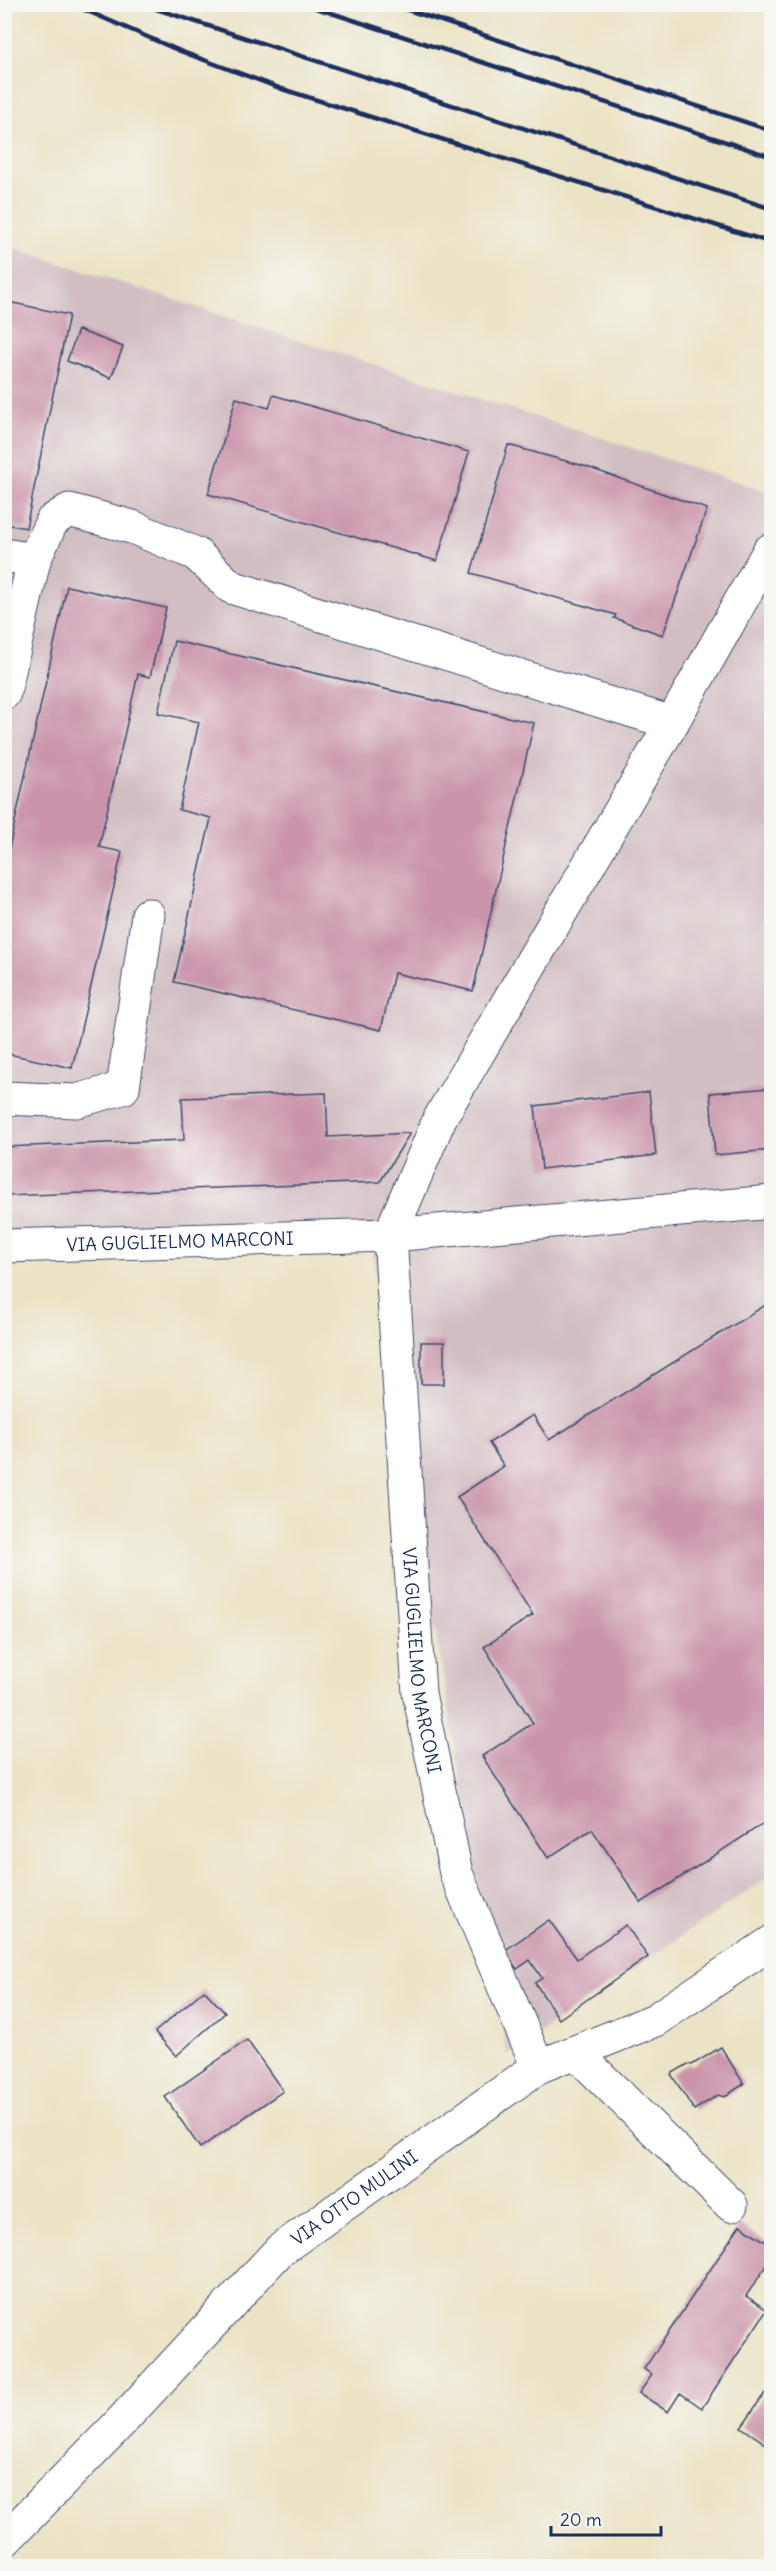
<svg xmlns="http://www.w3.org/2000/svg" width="776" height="2571" font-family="Delius,sans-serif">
<rect width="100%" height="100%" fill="#f6f6f2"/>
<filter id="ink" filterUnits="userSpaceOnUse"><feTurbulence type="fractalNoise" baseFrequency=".0167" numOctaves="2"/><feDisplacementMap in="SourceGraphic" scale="12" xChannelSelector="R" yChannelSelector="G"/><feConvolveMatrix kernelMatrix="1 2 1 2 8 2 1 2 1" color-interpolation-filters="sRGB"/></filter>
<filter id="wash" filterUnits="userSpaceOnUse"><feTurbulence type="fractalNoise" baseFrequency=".008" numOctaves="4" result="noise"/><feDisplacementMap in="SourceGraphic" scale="24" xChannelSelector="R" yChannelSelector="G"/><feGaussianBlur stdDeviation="1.35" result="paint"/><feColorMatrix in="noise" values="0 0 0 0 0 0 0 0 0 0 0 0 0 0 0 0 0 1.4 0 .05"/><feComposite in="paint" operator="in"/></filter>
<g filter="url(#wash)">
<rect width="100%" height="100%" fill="#ebe3c5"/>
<path fill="#d2bec2" d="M 5,245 L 771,493 L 771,1875 L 507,2055 L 371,1246 L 5,1245 Z"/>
<g id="blocks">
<path fill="#ca95ab" d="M 4,301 L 69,315 L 26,528 L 4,524 Z
M 78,330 L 123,347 L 111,378 L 67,361 Z
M 273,395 L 469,452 L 437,561 L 208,494 L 236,398 L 269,408 Z
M 508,445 L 584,466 L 707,509 L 663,635 L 614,618 L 616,615 L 471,573 Z
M 67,586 L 166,608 L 150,677 L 138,674 L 99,847 L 122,852 L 72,1068 L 4,1053 L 4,871 Z
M 174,641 L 534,723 L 473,991 L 394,973 L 381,1030 L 174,982 L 211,818 L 179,810 L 199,722 L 158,713 Z
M 772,1088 L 772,1150 L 715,1155 L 710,1093 Z
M 649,1092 L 656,1155 L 542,1169 L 535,1106 Z
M 326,1093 L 328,1137 L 410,1133 L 380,1182 L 4,1196 L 4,1147 L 184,1140 L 182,1098 Z
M 772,1301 L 772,1818 L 641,1903 L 592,1829 L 548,1858 L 482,1756 L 533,1723 L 484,1647 L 533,1615 L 457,1497 L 504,1466 L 489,1443 L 533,1415 L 549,1440 Z
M 421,1342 L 444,1342 L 444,1384 L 421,1384 Z
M 549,1920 L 577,1959 L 626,1925 L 648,1957 L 559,2019 L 535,1983 L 542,1978 L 530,1960 L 517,1969 L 504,1951 Z
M 204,1990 L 225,2013 L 176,2056 L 155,2032 Z
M 247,2040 L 283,2091 L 200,2148 L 165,2097 Z
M 721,2047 L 744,2084 L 724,2097 L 718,2095 L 694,2110 L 671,2074 L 688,2064 L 692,2065 Z
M 740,2225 L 772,2246 L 772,2258 L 746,2296 L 767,2310 L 702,2408 L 680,2393 L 668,2412 L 639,2393 L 652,2375 L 644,2369 Z
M 765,2393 L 772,2398 L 772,2448 L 741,2427 Z"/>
</g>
</g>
<g filter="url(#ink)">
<use href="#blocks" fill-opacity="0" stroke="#3a4a6d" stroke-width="1.5"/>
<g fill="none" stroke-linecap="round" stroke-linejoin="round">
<defs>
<g id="minor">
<path d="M 4,555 L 34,560"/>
<path id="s1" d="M 4,693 L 34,560 L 52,521 L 69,510 L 132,527 L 196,554 L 231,587 L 672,723 L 440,1118 L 390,1235 L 419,1693 L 456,1873 L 538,2067"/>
<path d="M 672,723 L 769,551"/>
<path d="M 4,1098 L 76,1101 L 123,1088 L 148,915"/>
<path id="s2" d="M 4,1246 L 390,1235 L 772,1202"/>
<path d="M 575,2052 L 731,2205"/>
<path id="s3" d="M 4,2541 L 118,2425 L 280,2250 L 538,2067 L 655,2020 L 772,1942"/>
</g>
</defs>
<use href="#minor" stroke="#3a4a6d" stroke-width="35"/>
<use href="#minor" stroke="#fff" stroke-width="33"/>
<path stroke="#1b2f5e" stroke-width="4.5" d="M 71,4 L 180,51 L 282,89 L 772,243
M 141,4 L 772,209
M 304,4 L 772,157
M 390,4 L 772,131"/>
</g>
</g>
<g text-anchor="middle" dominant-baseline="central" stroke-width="4.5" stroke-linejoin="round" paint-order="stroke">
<g font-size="18" fill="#1b2f5e" stroke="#f6f6f2">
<text stroke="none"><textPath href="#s2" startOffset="176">VIA GUGLIELMO MARCONI</textPath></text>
<text stroke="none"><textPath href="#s1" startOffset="1856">VIA GUGLIELMO MARCONI</textPath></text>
<text stroke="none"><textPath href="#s3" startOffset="492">VIA OTTO MULINI</textPath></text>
</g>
</g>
<rect width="776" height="2571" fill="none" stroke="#f6f6f2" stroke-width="24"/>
<path d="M551 2526v9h110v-9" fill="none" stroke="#1b2f5e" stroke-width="3"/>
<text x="560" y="2526" font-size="18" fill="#1b2f5e" stroke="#f6f6f2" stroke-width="4.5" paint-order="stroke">20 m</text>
</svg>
